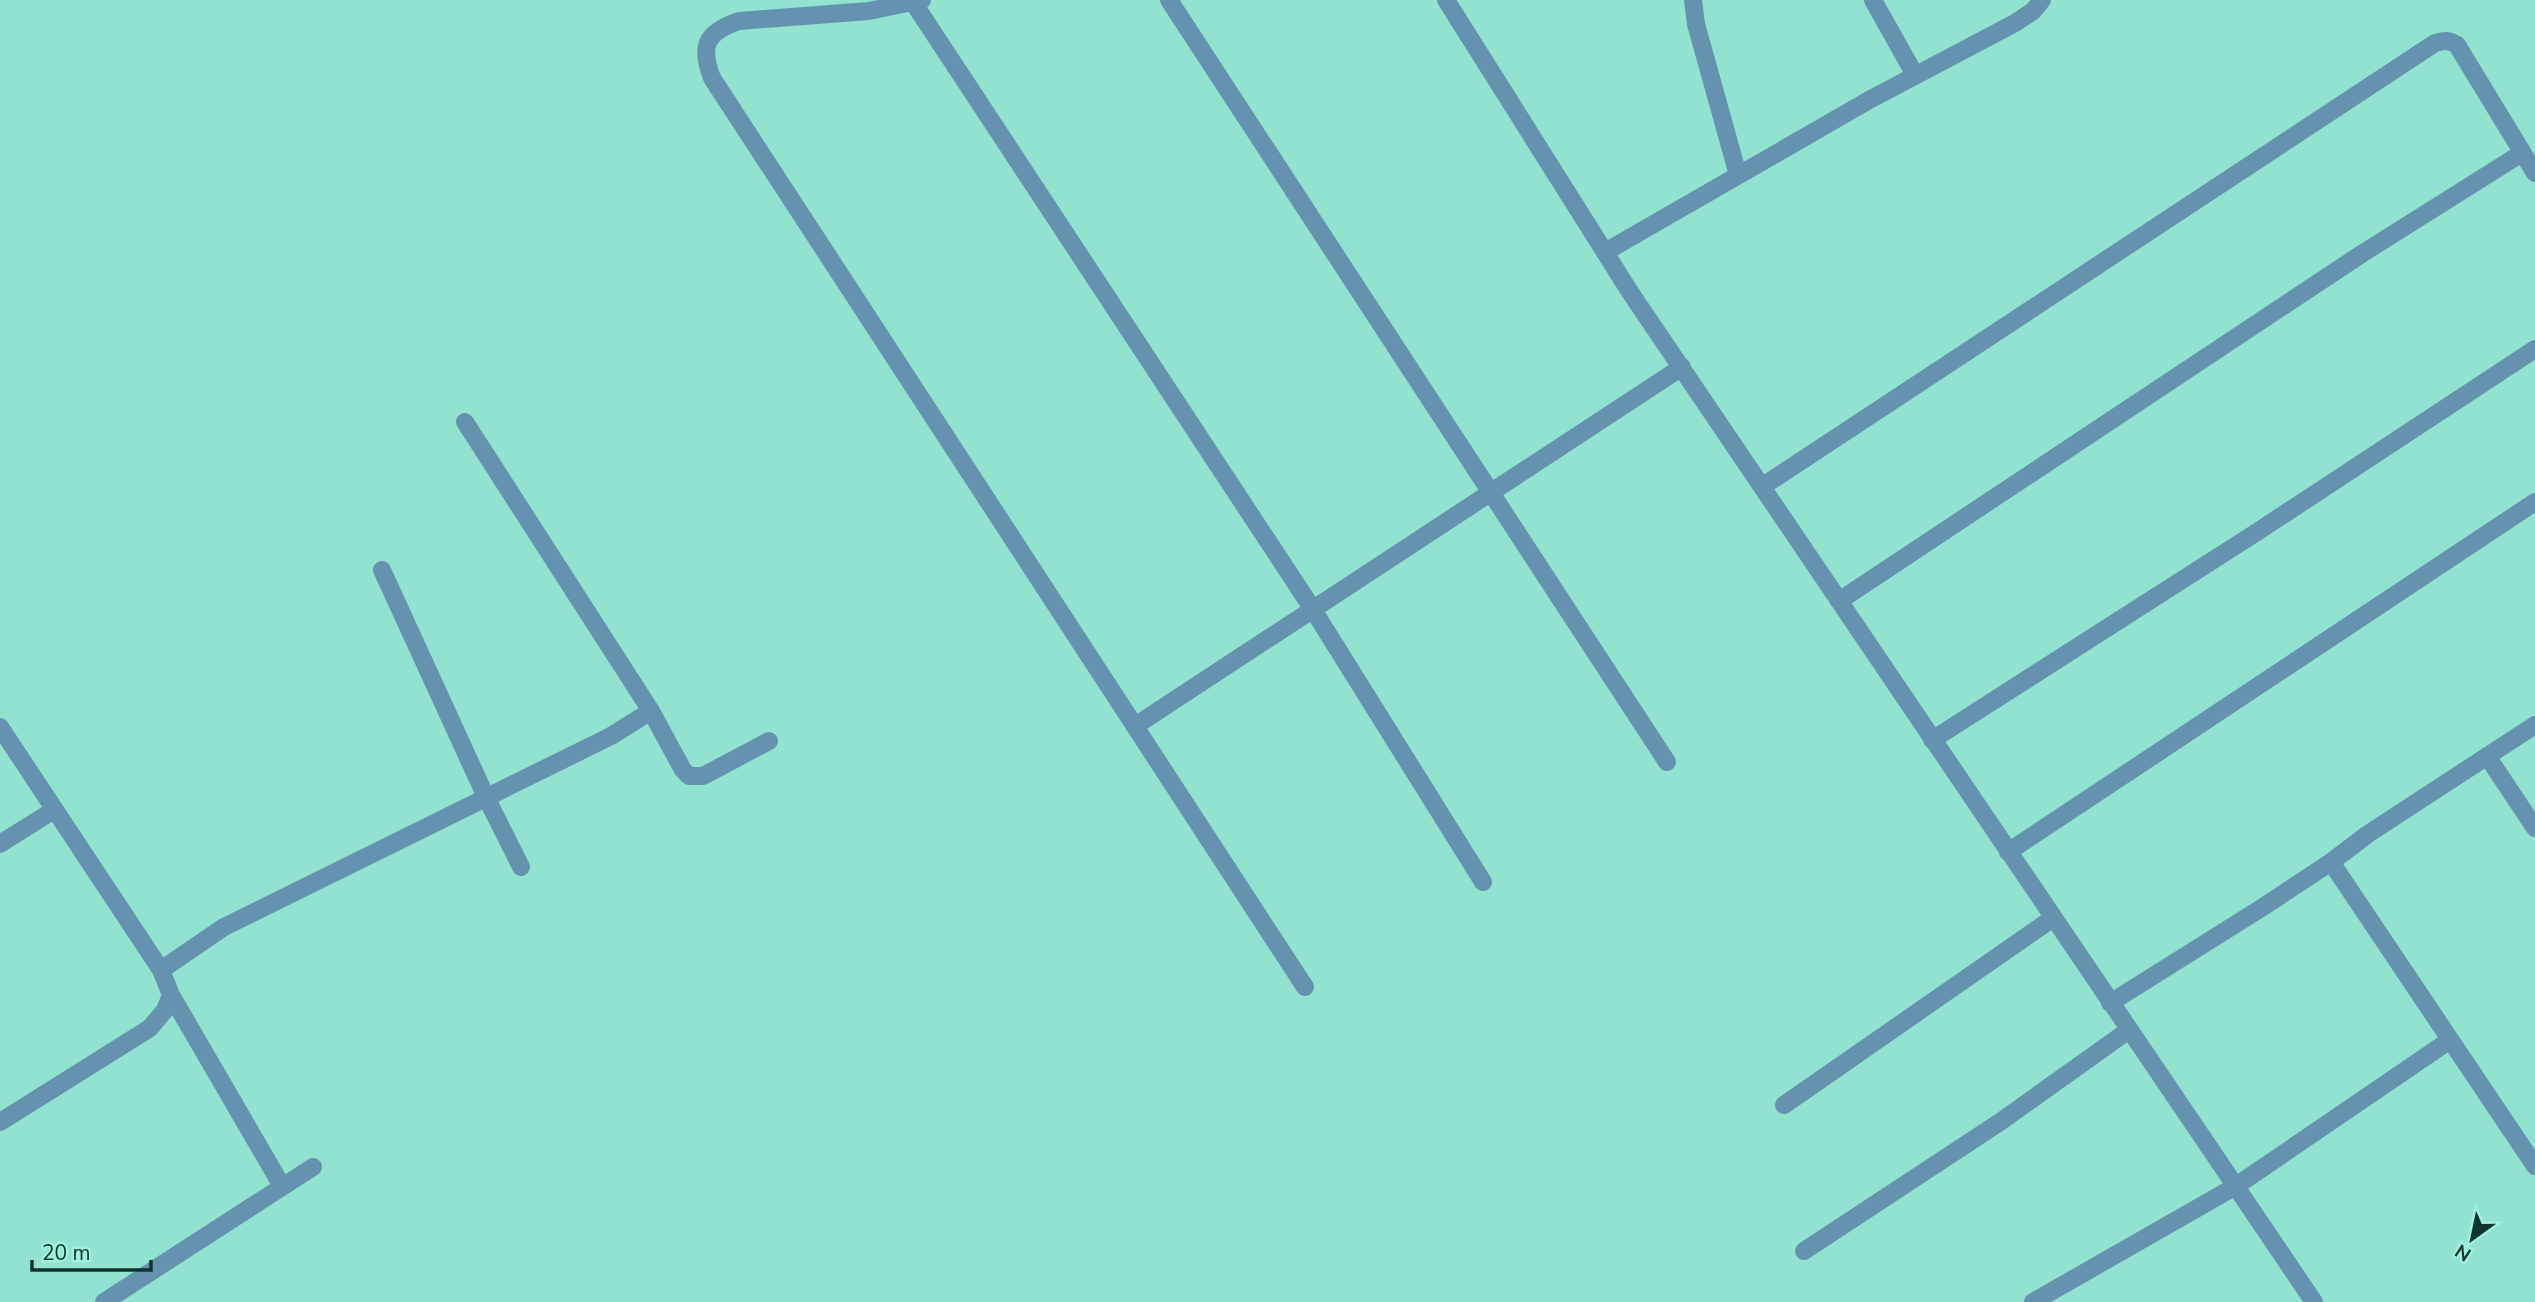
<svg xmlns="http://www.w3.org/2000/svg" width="2535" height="1302" font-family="'Nunito Sans',sans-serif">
<rect width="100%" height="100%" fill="#91e3cf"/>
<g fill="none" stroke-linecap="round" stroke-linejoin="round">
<path stroke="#6492af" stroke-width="18" d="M 922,0 L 869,11 L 739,21 C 707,32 699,45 712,78 L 1305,987
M 1169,0 L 1667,762
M 1446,0 L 1630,292 L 2314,1302
M 1693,0 L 1696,24 L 1738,175
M 1873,0 L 1915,75
M 913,2 L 1312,608 L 1483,882
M 1605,252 L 1871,99 L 2015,23 L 2033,11 L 2042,0
M 465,422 L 651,711 L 683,770 L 689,776 L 703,776 L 769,741
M 1763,486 L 2435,43 C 2444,40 2449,40 2457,45 L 2535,173
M 382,570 L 486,797 L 521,867
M 1839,601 L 2363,253 L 2522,153
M 1135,726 L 1682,367
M 0,727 L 161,970 L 171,995 L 165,1010 L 150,1028 L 0,1122
M 1932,740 L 2257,532 L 2535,349
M 2487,756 L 2535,828
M 0,844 L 54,810
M 2008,852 L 2535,502
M 2331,862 L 2535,1166
M 161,970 L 224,927 L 611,736 L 651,711
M 171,995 L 282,1186
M 2110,1003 L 2263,907 L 2331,862 L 2368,834 L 2535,725
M 1784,1105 L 2053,918
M 1804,1251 L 2000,1122 L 2129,1030
M 104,1302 L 313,1167
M 2033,1302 L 2236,1186 L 2450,1040"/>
</g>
<g transform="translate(2472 1239) rotate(213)" stroke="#9ef1dc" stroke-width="5" paint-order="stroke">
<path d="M0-5L12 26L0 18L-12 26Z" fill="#11342c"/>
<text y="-10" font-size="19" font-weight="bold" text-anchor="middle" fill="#11342c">N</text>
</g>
<path d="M32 1260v10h119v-10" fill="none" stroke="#11342c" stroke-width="3.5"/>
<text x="42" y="1260" font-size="21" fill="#11342c" stroke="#9ef1dc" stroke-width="5" paint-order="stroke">20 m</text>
</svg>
